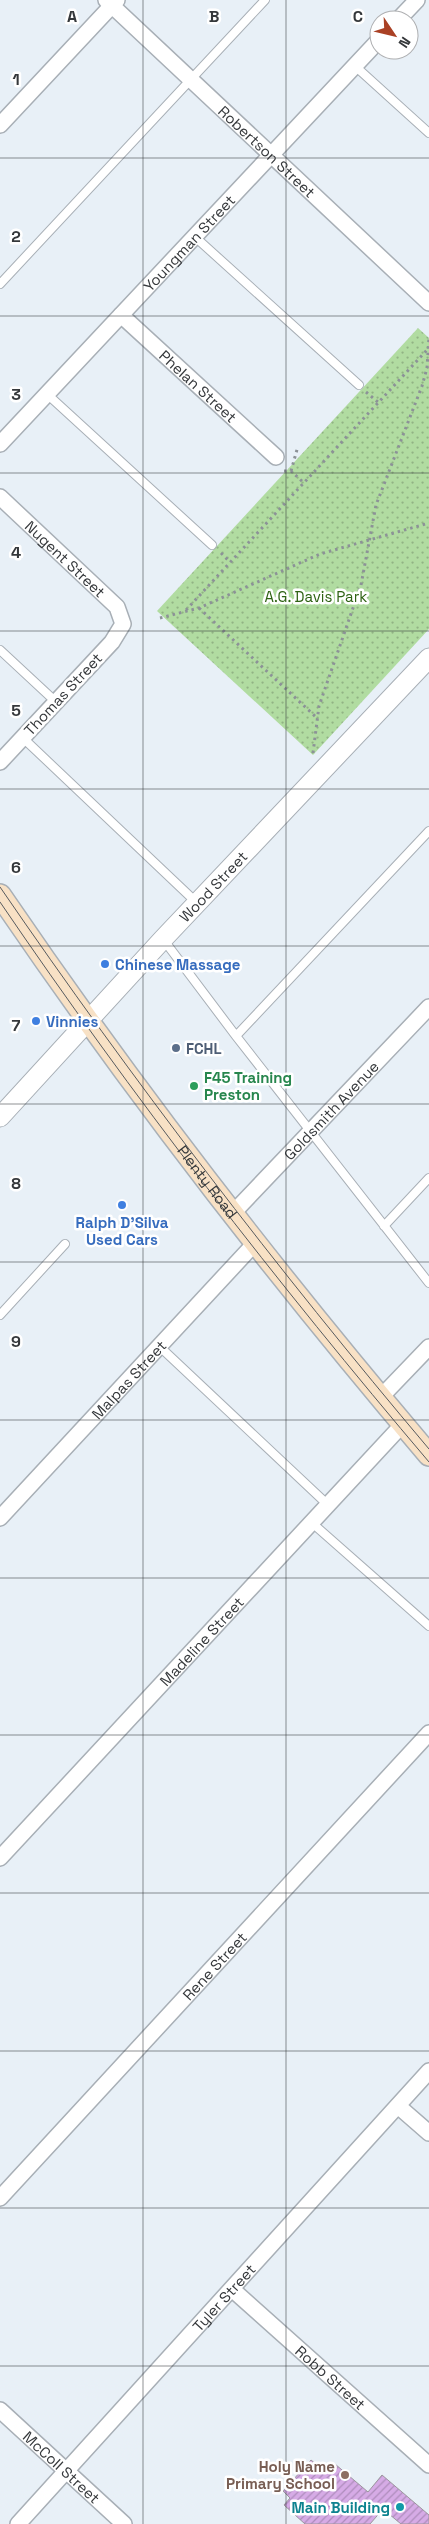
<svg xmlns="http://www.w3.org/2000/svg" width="429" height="2524" font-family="'Space Grotesk',sans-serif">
<defs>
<pattern id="park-dots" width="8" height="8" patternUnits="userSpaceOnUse" patternTransform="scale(1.25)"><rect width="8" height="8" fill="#b1dca1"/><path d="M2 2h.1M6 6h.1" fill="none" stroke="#91b384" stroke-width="1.8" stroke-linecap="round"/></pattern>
<pattern id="building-hatch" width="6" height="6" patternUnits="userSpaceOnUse" patternTransform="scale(1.25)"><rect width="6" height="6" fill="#d6abe6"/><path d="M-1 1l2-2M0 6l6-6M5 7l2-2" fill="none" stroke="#ae8cbc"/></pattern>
</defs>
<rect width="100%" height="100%" fill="#e8f0f7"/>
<path fill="url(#park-dots)" d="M 418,328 L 429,338 L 429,629 L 313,755 L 157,611 Z"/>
<path fill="url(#building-hatch)" stroke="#9c969e" d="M 311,2460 L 327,2473 L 335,2464 L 368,2492 L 382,2475 L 429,2515 L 429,2524 L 401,2524 L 383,2509 L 370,2524 L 305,2524 L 284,2505 L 290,2498 L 283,2491 Z"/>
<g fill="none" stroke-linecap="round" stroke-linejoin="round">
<defs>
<path id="service" d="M 355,66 L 429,133
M 194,236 L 359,385
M 0,284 L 265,0
M 47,394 L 212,545
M 0,650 L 56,702
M 23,738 L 197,903
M 163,939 L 236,1036 L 429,1283
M 236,1036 L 429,831
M 384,1226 L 429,1178
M 0,1315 L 65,1244
M 159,1346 L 327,1504
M 311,1522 L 429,1626"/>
<g id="minor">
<path id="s1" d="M 106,0 L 429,303"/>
<path d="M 398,20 L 417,0"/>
<path d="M 0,125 L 117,0"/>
<path id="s2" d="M 121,315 L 276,457"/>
<path id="s3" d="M 0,444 L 379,40"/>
<path id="s4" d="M 0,497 L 117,607 L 123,624 L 112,642 L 0,762"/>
<path id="s5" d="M 233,1213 L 429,1007"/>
<path d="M 380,1398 L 429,1347"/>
<path id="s6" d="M 0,1518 L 256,1242"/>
<path id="s7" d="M 0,1858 L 403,1424"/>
<path d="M 398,2106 L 429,2133"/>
<path id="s8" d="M 0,2198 L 429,1733"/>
<path id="s9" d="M 233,2290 L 429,2465"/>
<path id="s10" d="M 0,2410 L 124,2524"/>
<path id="s11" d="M 18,2524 L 429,2071"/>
</g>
<g id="tertiary">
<path id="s12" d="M 0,1117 L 163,939 L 429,658"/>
</g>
<g id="secondary">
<path id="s13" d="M 0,895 C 132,1089 277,1276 429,1455"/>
</g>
</defs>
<use href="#service" stroke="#a8afb6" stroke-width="10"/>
<use href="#minor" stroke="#a8afb6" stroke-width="18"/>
<use href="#tertiary" stroke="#a8afb6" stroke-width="21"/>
<use href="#secondary" stroke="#a8afb6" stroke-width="24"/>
<path stroke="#8c9297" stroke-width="3" stroke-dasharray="2.5 4" stroke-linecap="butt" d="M 366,392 L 379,403
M 284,471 L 291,471 L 304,483
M 291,471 L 298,446
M 221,553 L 229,561
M 199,608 L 317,718
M 186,610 L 427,350
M 160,618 L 199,608 L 320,554 L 429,523
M 313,753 L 319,706 L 361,585 L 376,505 L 422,386 L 427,368 L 429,337"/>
<use href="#service" stroke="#fff" stroke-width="8"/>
<use href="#minor" stroke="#fff" stroke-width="15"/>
<use href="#tertiary" stroke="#fff" stroke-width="19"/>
<use href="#secondary" stroke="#f8e1c5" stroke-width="21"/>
<path stroke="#575b5f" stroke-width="1" d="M 0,887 C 133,1081 277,1269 429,1449
M 0,902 C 132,1096 277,1283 429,1462"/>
</g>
<path fill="none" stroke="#35383b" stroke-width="1" stroke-opacity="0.55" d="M 143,0 L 143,2524M 286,0 L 286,2524M 0,158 L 429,158M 0,316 L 429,316M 0,473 L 429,473M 0,631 L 429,631M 0,789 L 429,789M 0,946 L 429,946M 0,1104 L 429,1104M 0,1262 L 429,1262M 0,1420 L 429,1420M 0,1578 L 429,1578M 0,1735 L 429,1735M 0,1893 L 429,1893M 0,2051 L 429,2051M 0,2208 L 429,2208M 0,2366 L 429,2366"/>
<g fill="#3f7fe0" stroke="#fff" stroke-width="2">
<circle cx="105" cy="964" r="5"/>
<circle cx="36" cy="1021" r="5"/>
<circle cx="122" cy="1205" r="5"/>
</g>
<circle fill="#5c6f8a" stroke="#fff" stroke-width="2" cx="176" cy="1048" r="5"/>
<circle fill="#2e9e5b" stroke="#fff" stroke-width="2" cx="194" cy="1086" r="5"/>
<circle fill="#8d6e63" stroke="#fff" stroke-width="2" cx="345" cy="2475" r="5"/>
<circle fill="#0f9aa8" stroke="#fff" stroke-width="2" cx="400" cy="2507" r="5"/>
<g text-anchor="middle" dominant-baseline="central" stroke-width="5" stroke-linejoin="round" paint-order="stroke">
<g font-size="15" fill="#35383b" stroke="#fff">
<text stroke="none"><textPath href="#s1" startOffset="221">Robertson Street</textPath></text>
<text stroke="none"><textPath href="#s3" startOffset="276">Youngman Street</textPath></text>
<text stroke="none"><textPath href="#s2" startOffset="105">Phelan Street</textPath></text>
<text stroke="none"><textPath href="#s4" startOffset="90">Nugent Street</textPath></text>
<text transform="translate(63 694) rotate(-47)">Thomas Street</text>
<text stroke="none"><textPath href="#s12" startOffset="314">Wood Street</textPath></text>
<text stroke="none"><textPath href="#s5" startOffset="142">Goldsmith Avenue</textPath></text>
<text stroke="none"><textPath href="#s13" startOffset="354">Plenty Road</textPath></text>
<text stroke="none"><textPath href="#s6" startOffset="189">Malpas Street</textPath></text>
<text stroke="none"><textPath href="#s7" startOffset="296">Madeline Street</textPath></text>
<text stroke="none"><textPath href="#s8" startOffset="316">Rene Street</textPath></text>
<text stroke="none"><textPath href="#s11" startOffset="306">Tyler Street</textPath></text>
<text stroke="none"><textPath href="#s9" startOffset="131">Robb Street</textPath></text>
<text stroke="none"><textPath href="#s10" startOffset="84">McColl Street</textPath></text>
</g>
<g font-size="15" fill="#2e6213" stroke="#fff">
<text x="316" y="596">A.G. Davis Park</text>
</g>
<g font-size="15" font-weight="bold" fill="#366cbe" stroke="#fff" text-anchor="start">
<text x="115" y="964">Chinese Massage</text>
<text x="46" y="1021">Vinnies</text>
<text x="122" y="1222" text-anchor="middle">Ralph D'Silva<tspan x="122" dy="17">Used Cars</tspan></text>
</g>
<g font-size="15" font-weight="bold" fill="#4e5e75" stroke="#fff" text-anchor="start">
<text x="186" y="1048">FCHL</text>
</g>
<g font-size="15" font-weight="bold" fill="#27864d" stroke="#fff" text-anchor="start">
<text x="204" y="1077">F45 Training<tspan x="204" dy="17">Preston</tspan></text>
</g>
<g font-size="15" font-weight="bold" fill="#785e54" stroke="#fff" text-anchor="end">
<text x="335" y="2466">Holy Name<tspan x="335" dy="17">Primary School</tspan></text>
</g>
<g font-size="15" font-weight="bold" fill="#0d838f" stroke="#fff" text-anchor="end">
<text x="390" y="2507">Main Building</text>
</g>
</g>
<g font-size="16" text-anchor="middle" font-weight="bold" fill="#35383b" stroke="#fff" stroke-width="5" stroke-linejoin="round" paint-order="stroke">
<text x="72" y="22">A</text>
<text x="214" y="22">B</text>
<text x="358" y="22">C</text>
<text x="16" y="85">1</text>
<text x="16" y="242">2</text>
<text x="16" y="400">3</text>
<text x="16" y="558">4</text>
<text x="16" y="716">5</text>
<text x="16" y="873">6</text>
<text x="16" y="1031">7</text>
<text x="16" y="1189">8</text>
<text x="16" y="1347">9</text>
</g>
<g transform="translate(394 35) rotate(125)"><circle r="24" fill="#ffffff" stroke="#aeafb1"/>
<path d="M0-4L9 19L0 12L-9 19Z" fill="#aa4125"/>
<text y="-8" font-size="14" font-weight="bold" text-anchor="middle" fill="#35383b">N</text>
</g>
</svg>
